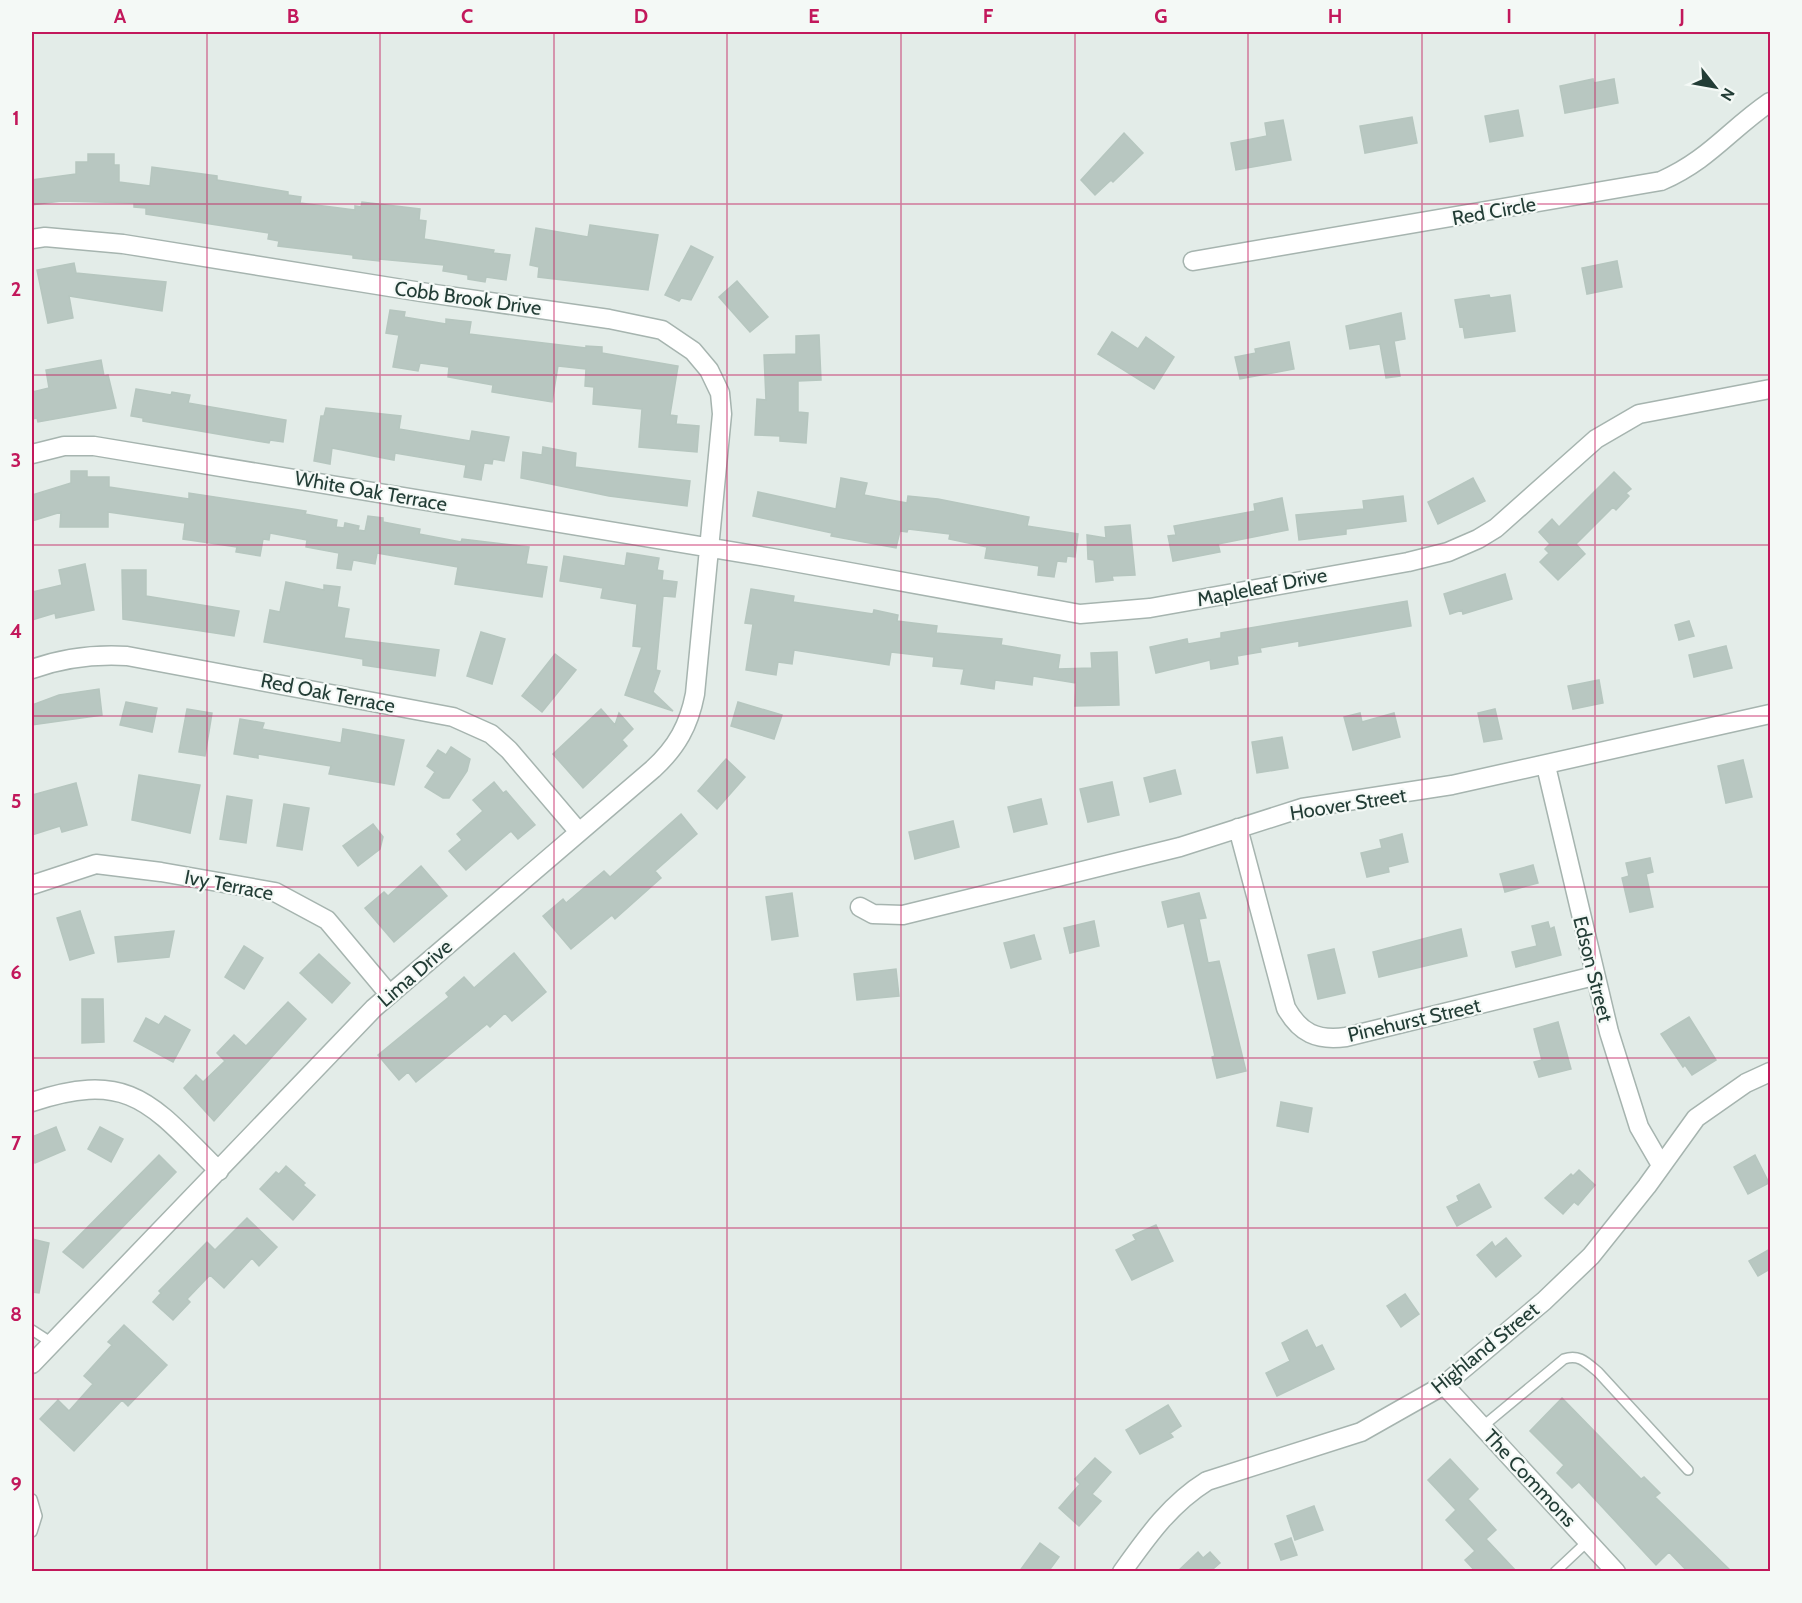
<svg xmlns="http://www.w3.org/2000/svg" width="1802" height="1603" font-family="Cabin,sans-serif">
<rect width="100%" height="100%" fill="#e3ece8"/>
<path fill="#b8c7c1" stroke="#b6c6bf" stroke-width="1.5" d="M 1593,79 L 1594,83 L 1614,79 L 1618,103 L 1565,113 L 1560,86 Z
M 1518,110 L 1523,136 L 1490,142 L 1485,116 Z
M 1412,117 L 1417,143 L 1365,153 L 1360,126 Z
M 1283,120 L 1291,160 L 1236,170 L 1231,143 L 1267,136 L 1265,123 Z
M 1124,133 L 1143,153 L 1113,182 L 1111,180 L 1095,195 L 1081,180 Z
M 88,154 L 114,154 L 114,165 L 119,165 L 119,182 L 150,186 L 152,167 L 217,176 L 217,180 L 288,192 L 288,195 L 301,197 L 300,203 L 355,210 L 355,206 L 361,207 L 362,202 L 420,209 L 419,220 L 426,221 L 424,239 L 494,250 L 493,253 L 510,255 L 506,280 L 486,277 L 485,282 L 468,279 L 468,275 L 443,271 L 444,265 L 379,259 L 379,261 L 353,258 L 353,255 L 278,246 L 279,241 L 268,239 L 269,233 L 146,214 L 146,208 L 134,207 L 134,203 L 61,201 L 32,205 L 32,180 L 76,174 L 76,162 L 88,162 Z
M 590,225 L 658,235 L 648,290 L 538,277 L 539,267 L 530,265 L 536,228 L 588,237 Z
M 691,246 L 713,257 L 691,300 L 681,298 L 679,301 L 665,295 Z
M 1617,261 L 1622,287 L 1587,294 L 1582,268 Z
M 74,263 L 76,273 L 166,282 L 162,311 L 69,296 L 73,318 L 48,323 L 37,270 Z
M 737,281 L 768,317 L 750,332 L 719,297 Z
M 1489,295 L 1490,298 L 1510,295 L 1515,331 L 1465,338 L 1463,326 L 1460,327 L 1455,300 Z
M 390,310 L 405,312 L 404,317 L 446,324 L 446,319 L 471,322 L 469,334 L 586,348 L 586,346 L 602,347 L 602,353 L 678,366 L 670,415 L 677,416 L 676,424 L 699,426 L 697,452 L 639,447 L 642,409 L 593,404 L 594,387 L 585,386 L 586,369 L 558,366 L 552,402 L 492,392 L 493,385 L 448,377 L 449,367 L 420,363 L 418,371 L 393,367 L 399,335 L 386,333 Z
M 1401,313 L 1405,339 L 1394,341 L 1400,376 L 1386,378 L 1380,344 L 1350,349 L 1346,326 Z
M 1112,332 L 1138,349 L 1146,337 L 1174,357 L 1154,389 L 1098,354 Z
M 819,335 L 821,380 L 798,381 L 798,412 L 808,413 L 806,443 L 780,441 L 780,436 L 755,435 L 757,399 L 766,400 L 764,355 L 796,354 L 796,336 Z
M 1289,342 L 1294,369 L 1240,379 L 1235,357 L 1256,353 L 1255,349 Z
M 101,360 L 104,376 L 108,375 L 116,408 L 38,422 L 37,418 L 32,419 L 32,392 L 49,388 L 46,370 Z
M 136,389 L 171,395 L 172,392 L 190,395 L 188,403 L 286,420 L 283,442 L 270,440 L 269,443 L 143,421 L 143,418 L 131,416 Z
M 326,408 L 401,416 L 399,429 L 470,441 L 472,431 L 509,437 L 504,461 L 493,459 L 492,464 L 484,463 L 481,480 L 464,477 L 466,465 L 395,453 L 394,460 L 332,448 L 330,464 L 314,461 L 321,416 L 324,416 Z
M 543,447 L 576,453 L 575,467 L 690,481 L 687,506 L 609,496 L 521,478 L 523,452 L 542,455 Z
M 71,471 L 87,471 L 87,477 L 109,477 L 109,487 L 189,499 L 189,493 L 306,511 L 305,514 L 337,520 L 336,527 L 344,528 L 345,523 L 359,526 L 358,530 L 365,531 L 368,516 L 383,518 L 383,522 L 420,529 L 419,534 L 461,542 L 462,539 L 529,547 L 526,564 L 547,567 L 542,597 L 455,584 L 458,567 L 377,553 L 375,564 L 353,560 L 351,570 L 337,568 L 339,553 L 306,547 L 307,540 L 270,533 L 269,540 L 263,539 L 260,556 L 236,552 L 237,547 L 183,539 L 185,523 L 108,512 L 108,527 L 60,527 L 61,512 L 32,521 L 32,495 L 71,483 Z
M 1614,472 L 1631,489 L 1626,493 L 1629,496 L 1616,510 L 1613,507 L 1576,544 L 1585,554 L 1558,580 L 1540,562 L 1549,553 L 1545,549 L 1550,544 L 1539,532 L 1552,519 L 1559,527 Z
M 841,478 L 867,483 L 864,495 L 907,503 L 908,496 L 938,499 L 1029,517 L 1027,526 L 1078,534 L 1075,557 L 1067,556 L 1066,562 L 1057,561 L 1054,577 L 1038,575 L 1039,566 L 985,558 L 987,547 L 949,539 L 950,534 L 908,529 L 907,532 L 900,531 L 896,548 L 831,536 L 832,533 L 753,516 L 758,492 L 836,509 Z
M 1473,478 L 1485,501 L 1438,524 L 1428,502 Z
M 1403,496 L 1406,521 L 1346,529 L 1346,534 L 1299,540 L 1296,515 L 1364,509 L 1363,501 Z
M 1282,498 L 1288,530 L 1218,544 L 1220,552 L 1173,561 L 1168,536 L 1176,535 L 1174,526 L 1255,511 L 1254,504 Z
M 1130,525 L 1135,575 L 1112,576 L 1113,580 L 1096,582 L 1094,560 L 1088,559 L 1087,535 L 1106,538 L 1105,527 Z
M 627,553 L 659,558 L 657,570 L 663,571 L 662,580 L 677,582 L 675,597 L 663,596 L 656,670 L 660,671 L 653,692 L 673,711 L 625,695 L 642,647 L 633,646 L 637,604 L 601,598 L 603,588 L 560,581 L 564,556 L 625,566 Z
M 85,564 L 94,610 L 56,618 L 55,613 L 32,620 L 32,592 L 62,585 L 59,570 Z
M 122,570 L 146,570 L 146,596 L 239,611 L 234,636 L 123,619 Z
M 1505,574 L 1512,599 L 1463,614 L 1462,610 L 1450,614 L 1444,594 Z
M 286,582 L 324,590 L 324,585 L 340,587 L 337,607 L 349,609 L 344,638 L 439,650 L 435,676 L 363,665 L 363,659 L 264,642 L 270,610 L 280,612 Z
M 751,589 L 794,596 L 793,602 L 873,614 L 874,610 L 898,615 L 897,621 L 937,626 L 936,633 L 1002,639 L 1001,645 L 1060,655 L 1058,669 L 1092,668 L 1091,653 L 1117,652 L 1119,705 L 1075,706 L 1076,683 L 1033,676 L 1032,685 L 995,680 L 994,689 L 961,684 L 964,669 L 933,666 L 934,657 L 891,652 L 889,665 L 794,650 L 792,664 L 778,662 L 776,675 L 746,670 L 753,624 L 745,623 Z
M 1407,601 L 1411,626 L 1299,646 L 1299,641 L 1260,648 L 1261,652 L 1237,656 L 1238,664 L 1211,669 L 1210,660 L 1156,673 L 1150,647 L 1187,639 L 1188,644 L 1221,638 L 1221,633 Z
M 1689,621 L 1694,636 L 1679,640 L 1675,625 Z
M 481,632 L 505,639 L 492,684 L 467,676 Z
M 1726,646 L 1732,668 L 1694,677 L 1689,655 Z
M 555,654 L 576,670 L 542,712 L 522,696 Z
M 1599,680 L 1603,703 L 1573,709 L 1568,686 Z
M 99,689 L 102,715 L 32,725 L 32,705 L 59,695 Z
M 126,702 L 157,708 L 152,732 L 120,725 Z
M 738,702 L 782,715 L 774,739 L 731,726 Z
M 187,709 L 212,713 L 205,756 L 179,752 Z
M 601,709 L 615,725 L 619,713 L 633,729 L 622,740 L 627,746 L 583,788 L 553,754 Z
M 1495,709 L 1502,739 L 1484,742 L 1478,713 Z
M 1360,713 L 1362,722 L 1394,713 L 1400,737 L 1353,750 L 1344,717 Z
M 240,719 L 264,723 L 262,729 L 341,743 L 343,729 L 404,740 L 394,785 L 329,774 L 331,766 L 258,754 L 258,758 L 234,754 Z
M 1282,737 L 1288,768 L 1257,773 L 1252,742 Z
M 451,747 L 470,759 L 467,771 L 449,798 L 443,798 L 425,787 L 435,772 L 427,766 L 438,750 L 446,755 Z
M 726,759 L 745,777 L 717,809 L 698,791 Z
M 1743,760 L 1752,797 L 1726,803 L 1718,766 Z
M 1175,770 L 1181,794 L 1150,802 L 1144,778 Z
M 139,775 L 200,785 L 190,833 L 132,820 Z
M 494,782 L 503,793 L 506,791 L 535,825 L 518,839 L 511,831 L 466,870 L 449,851 L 462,840 L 457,834 L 483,811 L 473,800 Z
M 1112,782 L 1119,815 L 1088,822 L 1080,789 Z
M 76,783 L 87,825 L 62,832 L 60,826 L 32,835 L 32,795 Z
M 227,796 L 252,800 L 246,843 L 220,839 Z
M 1041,799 L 1047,824 L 1014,832 L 1008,807 Z
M 284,804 L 309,808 L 302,850 L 277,846 Z
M 681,814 L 697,834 L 655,871 L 661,878 L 615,919 L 612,915 L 571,949 L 543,916 L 563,899 L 566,903 L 604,871 L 610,877 Z
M 953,821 L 959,847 L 915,859 L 909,832 Z
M 373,824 L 383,837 L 380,849 L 358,866 L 343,846 Z
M 1402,834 L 1408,862 L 1388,867 L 1389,872 L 1367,877 L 1361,853 L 1382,848 L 1380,840 Z
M 1650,858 L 1653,872 L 1646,874 L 1653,907 L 1630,912 L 1622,878 L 1629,876 L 1626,863 Z
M 1533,865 L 1538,883 L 1505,892 L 1500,874 Z
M 421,866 L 447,896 L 394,942 L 365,908 L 384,892 L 388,896 Z
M 792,893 L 798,936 L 772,940 L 766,897 Z
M 1199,893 L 1206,918 L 1199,919 L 1208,963 L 1219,961 L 1246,1071 L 1217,1078 L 1212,1057 L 1215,1056 L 1184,923 L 1168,927 L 1162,902 Z
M 80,911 L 94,953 L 70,960 L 57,918 Z
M 1094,921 L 1099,946 L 1070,953 L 1064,928 Z
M 1548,922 L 1550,929 L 1554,927 L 1561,955 L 1516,967 L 1512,952 L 1537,946 L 1532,926 Z
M 1461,929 L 1467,956 L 1379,977 L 1373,952 Z
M 174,931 L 169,957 L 118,962 L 115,937 Z
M 1034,935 L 1041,959 L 1011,968 L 1004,943 Z
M 244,946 L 263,958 L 244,989 L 225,977 Z
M 1334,949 L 1345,993 L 1318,999 L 1308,955 Z
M 514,953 L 546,992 L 512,1021 L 505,1013 L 490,1027 L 487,1024 L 416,1082 L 408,1072 L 399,1080 L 378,1055 L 449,997 L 446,993 L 464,977 L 474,988 Z
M 319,954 L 350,983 L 332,1003 L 300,973 Z
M 896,969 L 899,996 L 857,1000 L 854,974 Z
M 82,999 L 103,999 L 104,1042 L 82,1043 Z
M 288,1002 L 306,1019 L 214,1121 L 184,1088 L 196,1075 L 203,1082 L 225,1061 L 217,1053 L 234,1035 L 246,1046 Z
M 165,1016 L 190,1030 L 173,1062 L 134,1041 L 146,1018 L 159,1025 Z
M 1689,1017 L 1716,1060 L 1692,1075 L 1685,1065 L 1683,1067 L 1661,1034 Z
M 1558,1022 L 1571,1069 L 1539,1077 L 1534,1062 L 1542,1060 L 1534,1029 Z
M 1281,1102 L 1312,1108 L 1308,1132 L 1277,1126 Z
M 56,1127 L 65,1150 L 35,1163 L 32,1154 L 32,1137 Z
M 100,1127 L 123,1139 L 111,1162 L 88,1149 Z
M 159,1155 L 176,1172 L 83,1268 L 63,1252 Z
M 1755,1155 L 1769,1183 L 1748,1194 L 1734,1167 Z
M 286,1166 L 305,1183 L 303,1185 L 315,1195 L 293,1220 L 260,1189 L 276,1172 L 279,1174 Z
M 1579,1170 L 1595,1185 L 1578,1205 L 1574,1202 L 1563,1214 L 1545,1198 L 1571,1174 L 1573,1176 Z
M 1479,1184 L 1491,1207 L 1457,1226 L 1447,1207 L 1459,1201 L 1457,1196 Z
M 247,1218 L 277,1247 L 259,1266 L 252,1258 L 224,1288 L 210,1275 L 187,1299 L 190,1302 L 173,1320 L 153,1302 L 161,1293 L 159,1291 L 207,1242 L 215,1250 Z
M 1156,1225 L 1173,1261 L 1132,1280 L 1116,1250 L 1136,1240 L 1133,1235 Z
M 1506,1238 L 1521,1256 L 1496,1277 L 1477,1255 L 1492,1242 L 1495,1247 Z
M 32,1239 L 49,1243 L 39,1293 L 32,1292 Z
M 1770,1249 L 1770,1269 L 1758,1276 L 1749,1261 Z
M 1405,1294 L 1419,1314 L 1401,1327 L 1387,1306 Z
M 124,1325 L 167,1365 L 128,1406 L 122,1400 L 74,1451 L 40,1419 L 58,1400 L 69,1411 L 93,1384 L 84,1376 L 112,1345 L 108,1342 Z
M 1307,1330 L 1316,1348 L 1322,1345 L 1334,1369 L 1277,1396 L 1266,1373 L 1290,1361 L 1282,1343 Z
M 1562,1398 L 1641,1479 L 1644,1477 L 1660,1493 L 1655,1497 L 1732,1572 L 1688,1572 L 1669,1552 L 1656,1565 L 1579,1482 L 1572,1488 L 1557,1473 L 1564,1465 L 1530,1431 Z
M 1168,1405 L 1181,1426 L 1170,1433 L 1173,1437 L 1140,1454 L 1126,1430 Z
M 1095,1458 L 1111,1472 L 1092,1494 L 1101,1501 L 1079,1526 L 1059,1508 L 1080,1484 L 1075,1479 Z
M 1450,1459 L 1478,1489 L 1468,1499 L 1496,1530 L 1486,1539 L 1517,1572 L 1476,1572 L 1465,1560 L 1475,1551 L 1446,1520 L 1456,1510 L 1428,1480 Z
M 1314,1506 L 1323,1530 L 1295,1540 L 1287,1516 Z
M 1291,1538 L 1297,1555 L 1281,1560 L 1275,1544 Z
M 1040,1543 L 1059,1557 L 1048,1572 L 1019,1572 Z
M 1198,1552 L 1203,1558 L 1210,1552 L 1220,1563 L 1213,1569 L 1215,1572 L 1177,1572 Z"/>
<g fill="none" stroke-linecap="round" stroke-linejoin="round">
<defs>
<path id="service" d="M 32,1330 L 52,1343
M 1482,1427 L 1564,1359 C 1579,1354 1586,1362 1598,1372 L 1688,1470
M 32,1499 L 37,1516 L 32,1532
M 1555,1572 L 1588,1541"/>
<path id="minor" d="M 32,239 L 45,237 L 123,244 L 421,292 L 609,319 L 662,330 L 693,351 L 709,370 L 720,393 L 722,414 L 695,694 C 689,725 677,747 653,769 L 374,1008 L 32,1364
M 1193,261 L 1661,181 C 1709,160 1729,130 1770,102
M 32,454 L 64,446 L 94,446 L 772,558 L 1080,614 L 1150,608 L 1408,562 L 1448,552 L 1478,539 L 1496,528 L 1596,439 L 1639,414 L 1770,389
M 32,669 C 63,658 94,654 127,656 L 453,717 L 491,734 L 509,750 L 579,832
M 1546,766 L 1609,1032 L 1639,1127 L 1661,1165
M 1238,828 L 1286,1008 C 1300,1033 1317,1041 1346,1037 L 1594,976
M 32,885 L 96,864 L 161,872 L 275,892 L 327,920 L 389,994
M 860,907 L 873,914 L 903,915 L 1180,847 L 1302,808 L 1452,785 L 1770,714
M 32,1102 C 131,1069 152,1105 219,1171
M 1444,1385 L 1616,1572"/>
<path id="tertiary" d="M 1122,1572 C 1147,1537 1170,1504 1207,1481 L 1361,1432 L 1444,1385 L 1544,1301 L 1591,1256 L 1647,1186 L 1696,1118 L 1746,1083 L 1770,1072"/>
</defs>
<use href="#service" stroke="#a6b4af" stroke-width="12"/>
<use href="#minor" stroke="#a6b4af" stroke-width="21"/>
<use href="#tertiary" stroke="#a6b4af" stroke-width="21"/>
<use href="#service" stroke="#fff" stroke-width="9"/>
<use href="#minor" stroke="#fff" stroke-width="18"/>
<use href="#tertiary" stroke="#fff" stroke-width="18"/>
</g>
<path fill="none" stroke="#c2185b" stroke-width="1.5" stroke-opacity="0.55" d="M 207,32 L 207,1572M 380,32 L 380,1572M 554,32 L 554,1572M 727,32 L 727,1572M 901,32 L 901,1572M 1075,32 L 1075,1572M 1248,32 L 1248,1572M 1422,32 L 1422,1572M 1595,32 L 1595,1572M 32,204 L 1770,204M 32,375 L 1770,375M 32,545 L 1770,545M 32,716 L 1770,716M 32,887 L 1770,887M 32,1058 L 1770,1058M 32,1228 L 1770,1228M 32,1399 L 1770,1399"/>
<g text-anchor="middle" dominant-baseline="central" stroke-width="4.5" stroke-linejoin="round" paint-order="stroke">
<g font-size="20" fill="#233d36" stroke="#f4f9f6">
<text transform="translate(1494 211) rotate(-10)">Red Circle</text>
<text transform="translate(468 298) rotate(8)">Cobb Brook Drive</text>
<text transform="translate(371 491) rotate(10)">White Oak Terrace</text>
<text transform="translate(1262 587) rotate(-11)">Mapleleaf Drive</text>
<text transform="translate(328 693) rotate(11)">Red Oak Terrace</text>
<text transform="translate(1348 804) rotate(-9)">Hoover Street</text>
<text transform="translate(229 885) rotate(11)">Ivy Terrace</text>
<text transform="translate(1593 969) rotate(76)">Edson Street</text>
<text transform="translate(415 973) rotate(-41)">Lima Drive</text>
<text transform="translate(1414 1020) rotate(-13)">Pinehurst Street</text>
<text transform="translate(1485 1348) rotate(-39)">Highland Street</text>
<text transform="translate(1530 1478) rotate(47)">The Commons</text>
</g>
</g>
<rect width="1802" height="1603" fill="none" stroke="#f4f9f6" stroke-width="66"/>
<g transform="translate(1715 87) rotate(121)" stroke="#f4f9f6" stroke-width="4.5" paint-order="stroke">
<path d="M0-4.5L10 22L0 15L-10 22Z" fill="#233d36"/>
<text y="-9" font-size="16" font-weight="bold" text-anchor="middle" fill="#233d36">N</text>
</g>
<rect x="33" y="33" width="1736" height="1537" fill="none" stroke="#c2185b" stroke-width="2"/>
<g font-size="20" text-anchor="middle" font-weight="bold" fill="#c2185b">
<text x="120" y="23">A</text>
<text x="293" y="23">B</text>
<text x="467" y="23">C</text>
<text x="641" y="23">D</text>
<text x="814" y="23">E</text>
<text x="988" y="23">F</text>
<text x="1161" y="23">G</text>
<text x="1335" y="23">H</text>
<text x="1509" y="23">I</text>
<text x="1682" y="23">J</text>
<text x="16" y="125">1</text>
<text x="16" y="296">2</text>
<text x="16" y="467">3</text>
<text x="16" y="638">4</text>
<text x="16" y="808">5</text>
<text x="16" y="979">6</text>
<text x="16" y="1150">7</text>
<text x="16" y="1321">8</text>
<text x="16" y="1491">9</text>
</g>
</svg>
